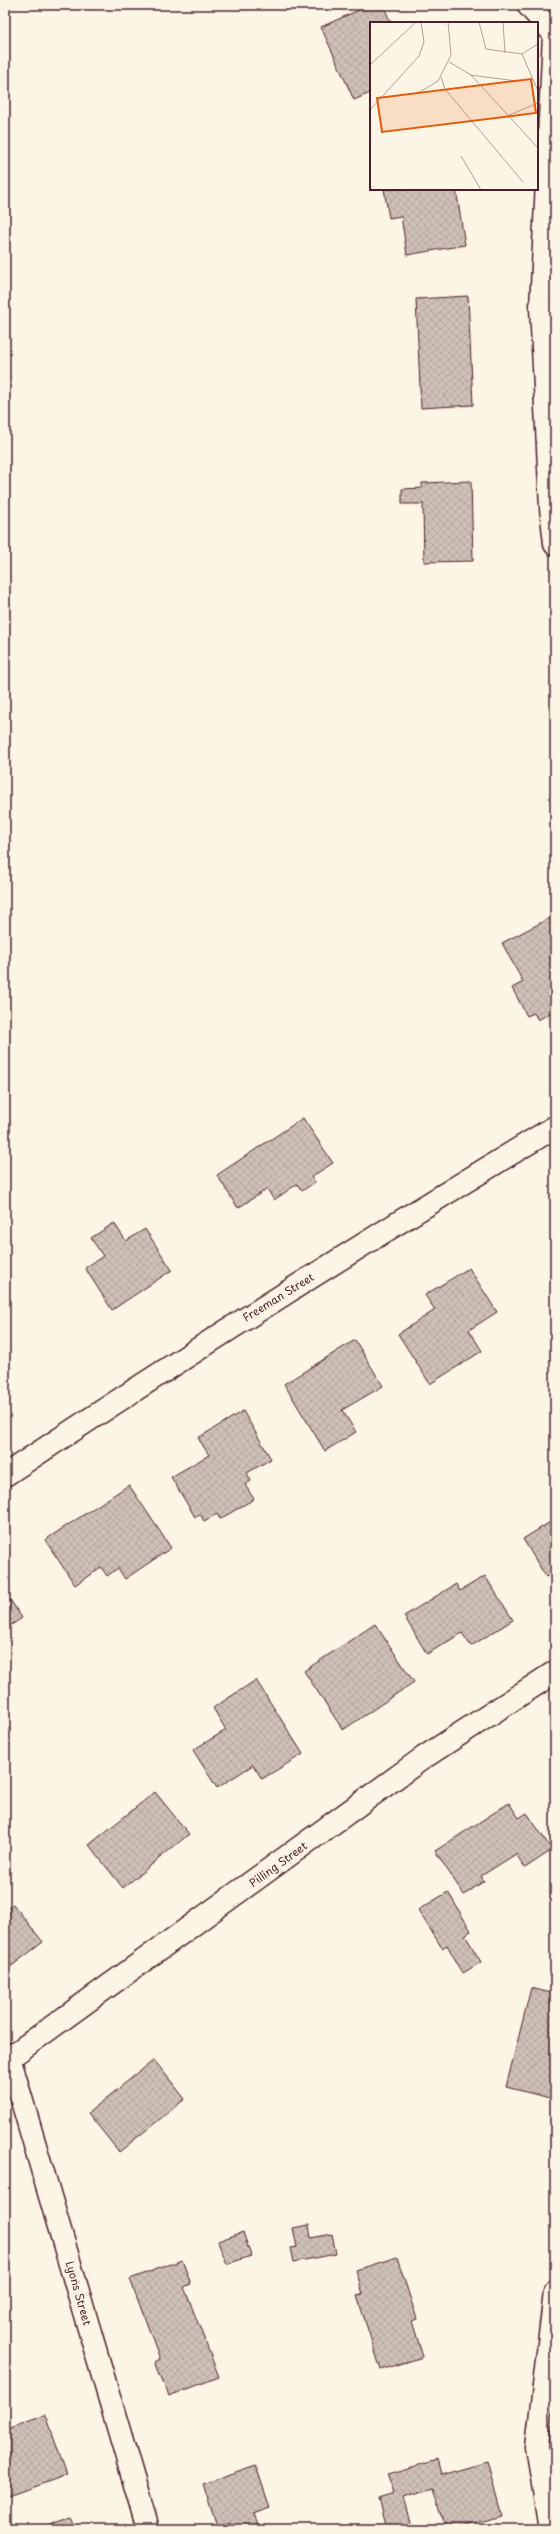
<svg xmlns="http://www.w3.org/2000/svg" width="560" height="2534" font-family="'Playpen Sans',sans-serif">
<defs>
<pattern id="building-cross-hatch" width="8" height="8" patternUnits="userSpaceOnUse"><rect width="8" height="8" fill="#cfc0b7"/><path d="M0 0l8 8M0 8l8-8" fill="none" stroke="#b3a59e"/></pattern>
</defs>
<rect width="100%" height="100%" fill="#fcf5e5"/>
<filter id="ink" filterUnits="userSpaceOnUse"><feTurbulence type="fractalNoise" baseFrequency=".025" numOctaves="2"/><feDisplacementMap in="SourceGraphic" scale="8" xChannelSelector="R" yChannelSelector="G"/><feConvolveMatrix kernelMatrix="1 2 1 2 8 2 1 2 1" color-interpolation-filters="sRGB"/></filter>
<g filter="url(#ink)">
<path fill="url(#building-cross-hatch)" stroke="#4a1f2b" d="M 370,5 L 383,5 L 391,23 L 371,23 L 371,95 L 370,93 L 354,100 L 321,27 Z
M 384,189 L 456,189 L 465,245 L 407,255 L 401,216 L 389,218 Z
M 468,296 L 473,405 L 421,408 L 416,299 Z
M 471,481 L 473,561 L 424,562 L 423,504 L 402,504 L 402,489 L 422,488 L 422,483 Z
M 552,917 L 555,923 L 555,1010 L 538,1020 L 534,1013 L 527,1016 L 512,988 L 523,982 L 502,943 Z
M 303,1118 L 333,1163 L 311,1177 L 315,1182 L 302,1191 L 297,1184 L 274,1200 L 267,1189 L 238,1208 L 217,1175 Z
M 114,1223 L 126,1241 L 145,1229 L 172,1270 L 112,1310 L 85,1268 L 103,1256 L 91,1238 Z
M 469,1268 L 497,1312 L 469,1330 L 482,1351 L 430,1384 L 398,1334 L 435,1310 L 425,1295 Z
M 355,1340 L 383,1386 L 342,1410 L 356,1432 L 325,1451 L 284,1384 Z
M 243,1411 L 271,1459 L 247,1473 L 251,1481 L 245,1485 L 254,1499 L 220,1519 L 217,1514 L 204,1521 L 200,1514 L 195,1517 L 171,1477 L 209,1455 L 198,1438 Z
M 129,1485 L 171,1548 L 125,1579 L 118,1568 L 107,1576 L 101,1567 L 75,1585 L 45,1540 Z
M 555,1519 L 555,1571 L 546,1577 L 523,1539 Z
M 485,1576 L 513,1620 L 471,1646 L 462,1633 L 427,1654 L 404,1616 L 456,1584 L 460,1591 Z
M 5,1592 L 22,1618 L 5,1629 Z
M 375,1624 L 414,1682 L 343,1730 L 304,1671 Z
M 256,1680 L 303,1754 L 262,1779 L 253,1765 L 217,1788 L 193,1750 L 226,1730 L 213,1708 Z
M 155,1792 L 189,1834 L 123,1888 L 89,1845 Z
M 509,1803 L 519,1818 L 527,1813 L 552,1850 L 525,1868 L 516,1854 L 481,1876 L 484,1881 L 464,1895 L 435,1851 Z
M 448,1892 L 471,1931 L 465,1935 L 481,1962 L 463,1973 L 447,1945 L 442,1948 L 418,1910 Z
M 13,1904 L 43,1942 L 5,1971 L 5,1910 Z
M 531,1988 L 555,1994 L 554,2099 L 506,2087 Z
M 154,2060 L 185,2099 L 119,2152 L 88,2113 Z
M 309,2225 L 311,2238 L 332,2234 L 336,2254 L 294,2262 L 291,2248 L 297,2247 L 293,2228 Z
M 243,2232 L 251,2256 L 227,2264 L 218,2241 Z
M 397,2257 L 417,2319 L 412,2321 L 423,2357 L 381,2370 L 357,2296 L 363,2294 L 356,2270 Z
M 182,2260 L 191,2284 L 184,2287 L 219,2377 L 169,2396 L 155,2362 L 160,2359 L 130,2279 Z
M 46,2415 L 67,2475 L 8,2496 L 5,2487 L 5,2430 Z
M 437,2460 L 441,2475 L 487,2462 L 502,2516 L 454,2529 L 446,2529 L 434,2488 L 403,2497 L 412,2529 L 386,2529 L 378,2499 L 394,2494 L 387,2474 Z
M 256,2466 L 270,2508 L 253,2514 L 257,2524 L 240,2529 L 234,2529 L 231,2522 L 217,2527 L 203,2484 Z
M 69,2516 L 74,2529 L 39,2529 Z"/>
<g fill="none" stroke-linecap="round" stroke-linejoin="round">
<defs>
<path id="minor" d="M 528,5 L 555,35
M 554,34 L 541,307 L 551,508 L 555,544
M 5,1475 C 186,1355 369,1239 555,1127
M 9,2057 L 148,2529
M 5,2061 L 423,1758 L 555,1672
M 550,2529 L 537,2446 L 555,2292"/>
</defs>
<use href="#minor" stroke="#4a1f2b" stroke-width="25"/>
<use href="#minor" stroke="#fcf5e5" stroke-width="22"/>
</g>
</g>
<g text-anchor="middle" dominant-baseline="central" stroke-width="4" stroke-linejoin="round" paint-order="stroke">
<g font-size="11" fill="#4a1f2b" stroke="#fcf5e5">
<text transform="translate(278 1297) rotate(-32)">Freeman Street</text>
<text transform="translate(278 1864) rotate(-36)">Pilling Street</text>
<text transform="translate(79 2293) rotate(74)">Lyons Street</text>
</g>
</g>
<g transform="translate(370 22)">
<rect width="168" height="168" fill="#fcf5e5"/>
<path fill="none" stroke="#b59f9b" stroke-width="1" d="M 109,0 L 116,27 L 152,32M 133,0 L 135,31M 152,32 L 168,69M 152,32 L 168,22M 79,40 L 101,53 L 168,126M 0,43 L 46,0M 100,53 L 147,59 L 163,57M 71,55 L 75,67 L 153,160M 10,76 L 48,71 L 68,59 L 81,33 L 78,0M 0,88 L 49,34 L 54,20 L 51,0M 137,94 L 168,81M 91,134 L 111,168"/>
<path fill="#e8590c" fill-opacity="0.15" stroke="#e8590c" stroke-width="2" d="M 161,57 L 166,91 L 12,110 L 7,76 Z"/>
<rect width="168" height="168" fill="none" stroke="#4a1f2b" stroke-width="2"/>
</g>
<rect width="560" height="2534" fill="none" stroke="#fcf5e5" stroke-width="20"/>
<rect x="10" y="10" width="540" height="2514" fill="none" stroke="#4a1f2b" stroke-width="1.5" filter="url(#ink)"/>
</svg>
